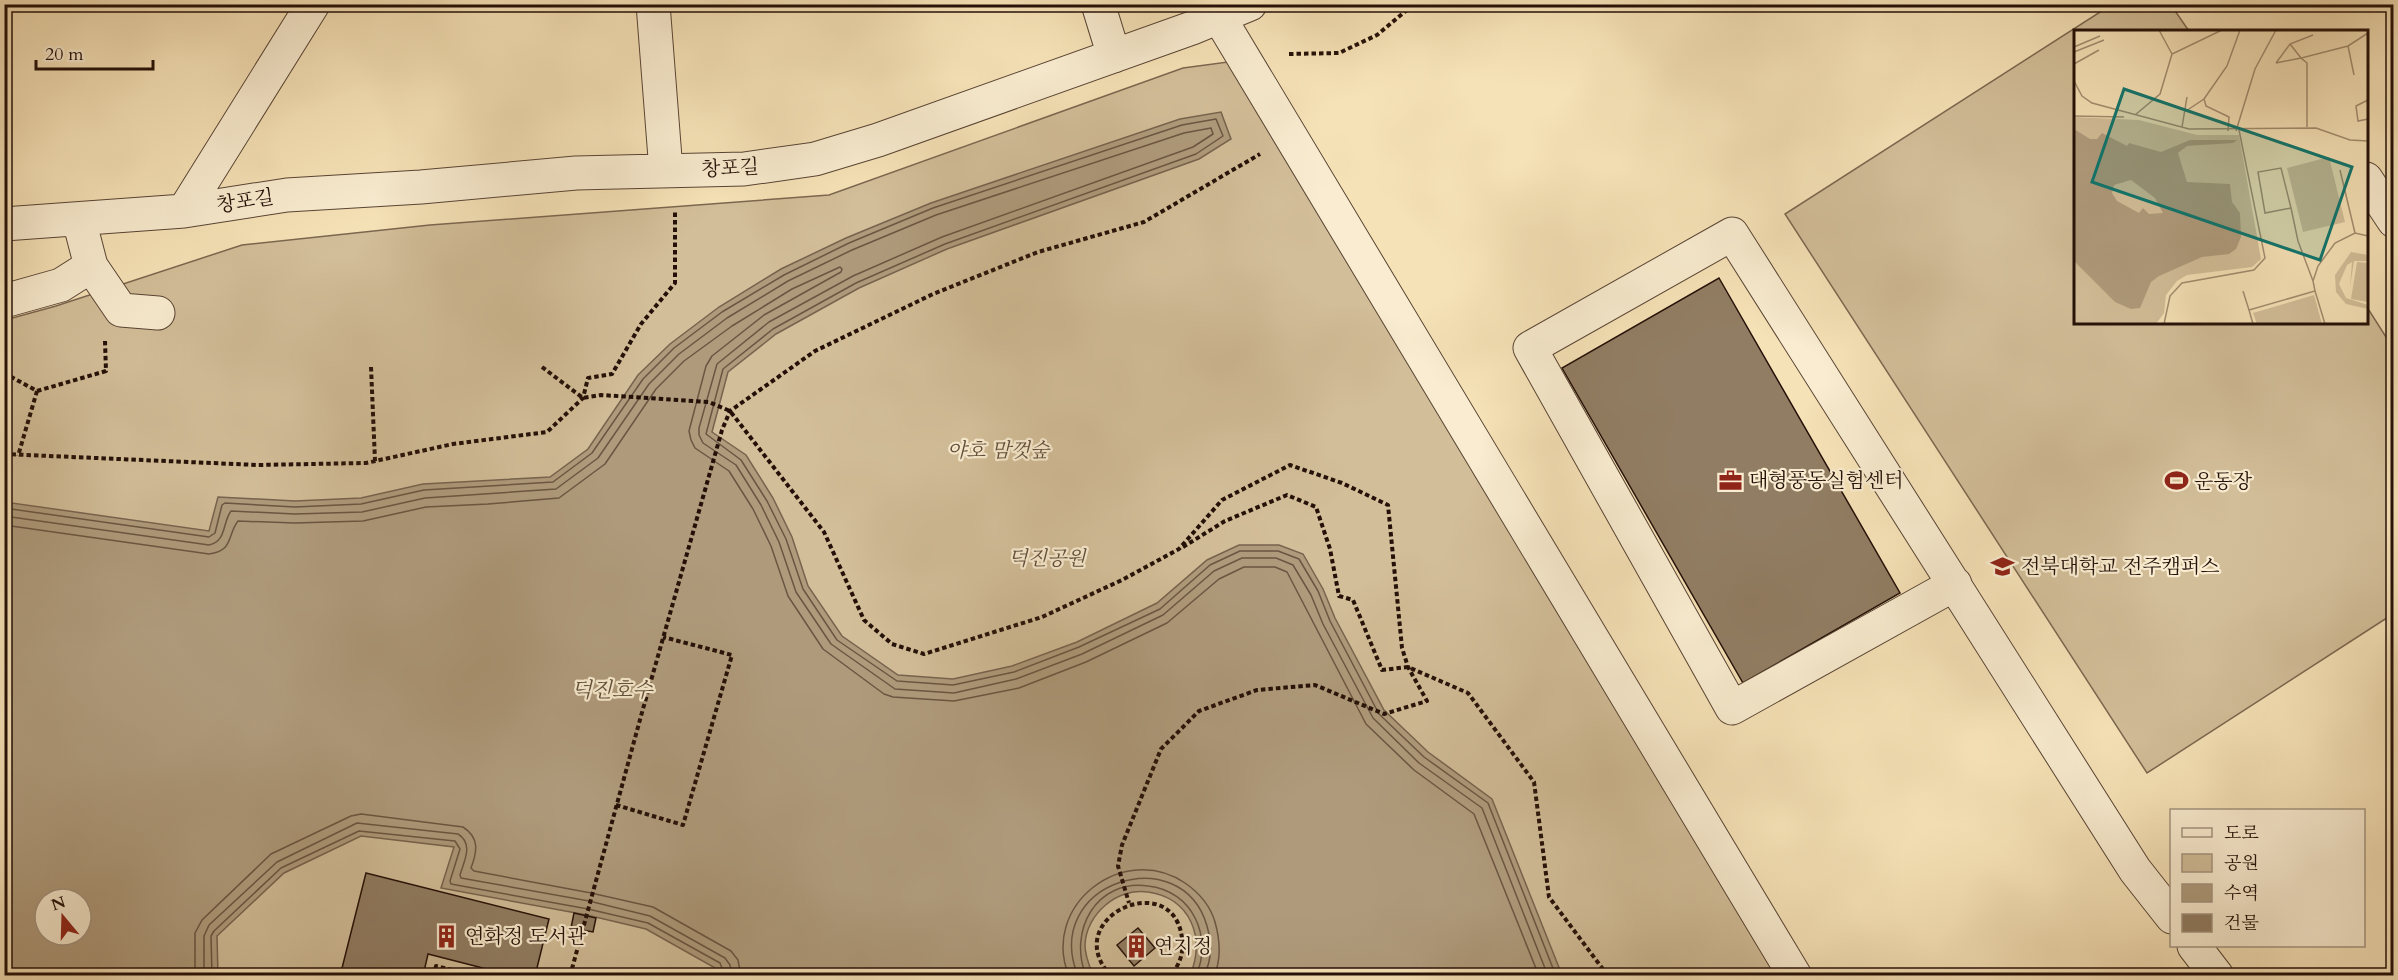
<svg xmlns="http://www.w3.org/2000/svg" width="2398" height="980" font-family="Cardo,'Noto Serif KR',serif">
<rect width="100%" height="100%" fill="#f6e2b7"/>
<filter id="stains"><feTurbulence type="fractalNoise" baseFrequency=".00333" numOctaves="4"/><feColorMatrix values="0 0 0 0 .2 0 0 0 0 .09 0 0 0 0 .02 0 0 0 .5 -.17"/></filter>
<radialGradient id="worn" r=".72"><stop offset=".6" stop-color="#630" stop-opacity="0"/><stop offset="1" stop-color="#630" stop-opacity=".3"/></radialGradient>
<path fill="#d2be99" stroke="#7b6750" stroke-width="1.5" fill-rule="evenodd" d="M 2111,5 L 2171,5 L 2189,31 L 2076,32 L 2076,322 L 2366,322 L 2367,307 L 2393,348 L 2393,614 L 2147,773 L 1785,214 Z
M 1228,62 L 1781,976 L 5,976 L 5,320 L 56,306 L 242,245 L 430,225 L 829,195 L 1183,68 ZM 45,899 L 81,899 L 81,935 L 45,935 Z"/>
<path fill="#af9b7c" stroke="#77634e" stroke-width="1.5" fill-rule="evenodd" d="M 1221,112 L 1231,139 L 1199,159 L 947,249 L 859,288 L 776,334 L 728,372 L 712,432 L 746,455 L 773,498 L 792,537 L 808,586 L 842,636 L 898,675 L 953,679 L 1012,666 L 1077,642 L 1157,603 L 1207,560 L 1239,545 L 1279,545 L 1303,554 L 1323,589 L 1335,618 L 1384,710 L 1428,752 L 1492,799 L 1562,975 L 1190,975 C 1206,939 1191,898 1148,892 C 1118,887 1086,914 1085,945 C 1085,956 1089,965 1093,975 L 719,975 L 717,969 L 646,929 L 587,915 L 441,888 L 454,847 L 361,836 L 284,873 L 217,936 L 218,975 L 5,975 L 5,502 L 209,531 L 218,497 L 295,501 L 361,498 L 423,484 L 550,477 L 588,449 L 638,375 L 670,344 L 719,307 L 781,269 L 846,238 L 931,203 L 1180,119 ZM 45,899 L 81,899 L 81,935 L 45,935 Z"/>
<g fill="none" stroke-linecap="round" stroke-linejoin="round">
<path stroke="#6a5642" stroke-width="1.5" d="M 4,508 L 209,537 L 215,533 L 222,505 L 225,503 L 295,507 L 361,504 L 424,490 L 553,482 L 592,453 L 643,379 L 674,348 L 722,312 L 784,275 L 849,243 L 933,208 L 1182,125 L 1216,119 L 1223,136 L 1196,154 L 945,244 L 856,283 L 773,329 L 723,369 L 706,434 L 741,460 L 767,501 L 786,539 L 803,589 L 837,640 L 897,681 L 953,685 L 1014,672 L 1079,647 L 1160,609 L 1210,565 L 1240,551 L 1278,551 L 1299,559 L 1318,591 L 1330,621 L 1379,714 L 1424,757 L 1488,803 L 1556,976
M 4,516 L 209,545 C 227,541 222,523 231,511 L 295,514 L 362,512 L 425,498 L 556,489 L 598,458 L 649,384 L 679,354 L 727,318 L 788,281 L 852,250 L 936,215 L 1184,133 L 1211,128 L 1213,134 L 1193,147 L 942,237 L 853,276 L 769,322 L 717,364 L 699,428 L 699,435 L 703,443 L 736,465 L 761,505 L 779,542 L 796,592 L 831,644 L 895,689 L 954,693 L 1016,679 L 1082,654 L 1163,615 L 1214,571 L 1242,558 L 1276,558 L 1293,565 L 1311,595 L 1323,624 L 1373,718 L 1419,763 L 1482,808 L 1548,976
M 4,525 L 209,554 C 234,551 227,535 238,521 L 295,523 L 363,521 L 426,507 L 488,504 L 559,498 L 605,464 L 656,389 L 684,361 L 732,326 L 792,289 L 840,267 L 842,269 L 841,272 L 764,315 L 712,356 L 706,366 L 689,431 L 691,440 L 695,448 L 729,471 L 753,509 L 771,546 L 788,596 L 823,649 L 884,694 L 893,697 L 954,701 L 1019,688 L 1086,662 L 1167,623 L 1219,579 L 1244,567 L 1275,567 L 1287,572 L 1366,724 L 1414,770 L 1474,814 L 1539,976
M 195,976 L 195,933 L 202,920 L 271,854 L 351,816 L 361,814 L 463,827 C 480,838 477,852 471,868 L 474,871 L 591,893 L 653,907 L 731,951 L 738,960 L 741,976
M 204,976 L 204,936 L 209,925 L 277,862 L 357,823 L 458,834 C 474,844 464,861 460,875 L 461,878 L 589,901 L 650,916 L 725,958 L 730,965 L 732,976
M 212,976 L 211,936 L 214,931 L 281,868 L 359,831 L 455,841 L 460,849 L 450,881 L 451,884 L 588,909 L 648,923 L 720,963 L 725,976
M 1069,976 C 1040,906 1123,841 1185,883 C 1198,892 1210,905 1215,922 C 1220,940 1222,958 1214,976
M 1078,976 C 1040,882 1182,838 1207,926 C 1212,944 1212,959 1204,976
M 1086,976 C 1068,931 1096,879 1148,886 C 1193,891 1213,937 1196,976"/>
</g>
<path fill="#917d63" stroke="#241008" stroke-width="1.5" d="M 1719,278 L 1900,593 L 1743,683 L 1562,368 Z
M 366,873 L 549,919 L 535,976 L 514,976 L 428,954 L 423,976 L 340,976 Z
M 574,913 L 596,918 L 593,932 L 571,928 Z
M 1138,928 L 1155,948 L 1134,966 L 1117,945 Z"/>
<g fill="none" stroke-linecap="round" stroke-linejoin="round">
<defs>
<path id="minor" d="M 653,4 L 666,171
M 1098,4 L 1114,56
M 1219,17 L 1795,976
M 2366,179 L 2394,221
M 184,211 L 313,4
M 79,220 L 91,266 L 121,310 L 158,313
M 4,224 L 184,211 L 287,195 L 421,187 L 576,173 L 744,169 L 815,159 L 878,140 L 1192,28 L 1250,4
M 4,301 L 61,285 L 91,266
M 1955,584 L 1732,708 L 1530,348 L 1732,234 L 2135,870 L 2172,917
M 2194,946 L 2217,976"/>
</defs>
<use href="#minor" stroke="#584434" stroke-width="35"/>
<path stroke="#241008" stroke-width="4" stroke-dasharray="4.5 3" stroke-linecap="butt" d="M 1289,54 L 1339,53 L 1377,35 L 1414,4
M 371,367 L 375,461
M 542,367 L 583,398 L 601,395 L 709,402 L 730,411 L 824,532 L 864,620 L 892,644 L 924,654 L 1042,617 L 1122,580 L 1179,549 L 1222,500 L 1290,465 L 1342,483 L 1388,505 L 1402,648 L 1408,667 L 1427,701 L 1384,714 L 1315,685 L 1257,690 L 1199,711 L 1161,749 L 1122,845 L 1118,866 L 1129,903
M 4,373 L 37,391 L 18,456
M 37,391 L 106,371 L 105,341
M 4,454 L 257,465 L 366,463 L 453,444 L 547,432 L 583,398 L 588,378 L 612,374 L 641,324 L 675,283 L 675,212
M 1183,547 L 1225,521 L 1287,495 L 1316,507 L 1330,549 L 1339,596 L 1353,600 L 1382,670 L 1408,667 L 1468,693 L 1534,782 L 1549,897 L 1608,976
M 616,805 L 683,825 L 732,655 L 663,637
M 1174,971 L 1183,976
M 434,976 L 436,966 L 478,976
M 570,976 L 641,716 L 722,430 L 730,411 L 815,351 L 933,294 L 1038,252 L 1144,222 L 1260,154
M 1111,976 C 1057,918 1173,866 1182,938 C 1184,952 1180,966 1169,976"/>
<use href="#minor" stroke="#f9ecd0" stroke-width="33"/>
</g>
<defs>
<symbol id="office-bare" viewBox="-9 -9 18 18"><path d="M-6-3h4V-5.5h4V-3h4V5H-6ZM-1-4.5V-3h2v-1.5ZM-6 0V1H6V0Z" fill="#8f2418" stroke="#f9ecd0" stroke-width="2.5" paint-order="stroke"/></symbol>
<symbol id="stadium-bare" viewBox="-9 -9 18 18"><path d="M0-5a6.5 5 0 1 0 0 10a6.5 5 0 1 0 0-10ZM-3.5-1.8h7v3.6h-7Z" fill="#8f2418" stroke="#f9ecd0" stroke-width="2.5" paint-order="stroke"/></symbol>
<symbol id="university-bare" viewBox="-9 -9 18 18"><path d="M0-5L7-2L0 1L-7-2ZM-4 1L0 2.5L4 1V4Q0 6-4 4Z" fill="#8f2418" stroke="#f9ecd0" stroke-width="2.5" paint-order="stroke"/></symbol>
<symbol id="building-bare" viewBox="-9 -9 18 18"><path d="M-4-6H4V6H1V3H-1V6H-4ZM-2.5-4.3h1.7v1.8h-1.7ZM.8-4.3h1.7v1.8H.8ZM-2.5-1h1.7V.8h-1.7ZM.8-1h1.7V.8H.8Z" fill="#8f2418" stroke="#f9ecd0" stroke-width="2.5" paint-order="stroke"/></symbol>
</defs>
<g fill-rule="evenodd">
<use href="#office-bare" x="1714" y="464" width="33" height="33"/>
<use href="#stadium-bare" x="2160" y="464" width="33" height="33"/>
<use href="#university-bare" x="1986" y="550" width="33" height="33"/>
<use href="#building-bare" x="430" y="920" width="33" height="33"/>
<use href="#building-bare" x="1120" y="930" width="33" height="33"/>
</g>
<g text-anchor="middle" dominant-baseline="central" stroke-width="4.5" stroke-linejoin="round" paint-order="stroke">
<g font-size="20" fill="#241008" stroke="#f9ecd0">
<text transform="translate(730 168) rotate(-3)">창포길</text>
<text transform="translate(245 201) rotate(-9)">창포길</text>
</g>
<g font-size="20" font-style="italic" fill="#614d3b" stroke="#f9ecd0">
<text x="998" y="450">야호 맘껏숲</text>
<text x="1047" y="558">덕진공원</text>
</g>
<g font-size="20" fill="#241008" stroke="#f9ecd0" text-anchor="start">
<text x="1749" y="480">대형풍동실험센터</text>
<text x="2194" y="481">운동장</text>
<text x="2021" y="566">전북대학교 전주캠퍼스</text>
<text x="465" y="936">연화정 도서관</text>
<text x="1154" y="946">연지정</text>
</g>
<g font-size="21" font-style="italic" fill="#634f3c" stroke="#f9ecd0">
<text x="612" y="690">덕진호수</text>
</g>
</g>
<g transform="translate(2074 30)">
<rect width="294" height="294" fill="#f6e2b7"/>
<path d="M 0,87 L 65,90 L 123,105 L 165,105 L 187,229 L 178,237 L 113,245 L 103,251 L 92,265 L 90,283 L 82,294 L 0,294 ZM 255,127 L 271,192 L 229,202 L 213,138 ZM 277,222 L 294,225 L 294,231 L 280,231 L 276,257 L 278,232 L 273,235 L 265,254 L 272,268 L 294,275 L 294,279 L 272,274 L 262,262 L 261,245 ZM 283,232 L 294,233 L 294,272 L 277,269 ZM 240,265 L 248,294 L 183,294 L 179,283 Z" fill="#d2be99"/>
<path d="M 0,99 L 16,109 L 23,109 L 28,103 L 53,116 L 55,113 L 87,122 L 116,110 L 163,110 L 159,113 L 113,116 L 104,123 L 113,152 L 156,154 L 158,172 L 166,183 L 167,207 L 162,219 L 155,224 L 128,227 L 85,246 L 77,252 L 66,278 L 57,279 L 41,272 L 0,231 ZM 57,150 L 81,168 L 89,183 L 75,184 L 69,178 L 65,183 L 43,171 L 38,163 L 40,155 Z" fill="#af9b7c" fill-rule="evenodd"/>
<path fill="none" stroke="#a28e71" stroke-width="1.5" d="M 85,0 L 98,24M 274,16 L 280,45M 0,17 L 26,6M 0,22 L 30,10M 202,33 L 216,14 L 239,5M 202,33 L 227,28 L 216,14M 0,34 L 25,20M 0,51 L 8,66 L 18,73 L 115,99 L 242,98 L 276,110 L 294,111M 294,70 L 282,76 L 284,91 L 294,89M 112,81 L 130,69M 61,85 L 86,64 L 98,24 L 148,0M 0,86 L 50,87M 108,97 L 113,67M 233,97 L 233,33 L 227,28 L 274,16 L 294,3M 154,101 L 155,87 L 132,76 L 130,69 L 153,36 L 166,0M 162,101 L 181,39 L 202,0M 266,140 L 281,203M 217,178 L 191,183 L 184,142 L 207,138 L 217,178 L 224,211 L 239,251M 169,261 L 175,280M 241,261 L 251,294M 90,294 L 96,266 L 108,253 L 180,240 L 191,228 L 165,100M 179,294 L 175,280 L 241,261 L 239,251 L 244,236 L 261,213 L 281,203 L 294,206"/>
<path fill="#0f766e" fill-opacity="0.15" stroke="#0f766e" stroke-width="3" d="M 50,59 L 278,137 L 246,230 L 18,152 Z"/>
<rect width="294" height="294" fill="none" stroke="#241008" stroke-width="3"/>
</g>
<rect width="2398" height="980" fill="none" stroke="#f6e2b7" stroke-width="24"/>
<rect x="6" y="6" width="2386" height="968" fill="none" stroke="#241008" stroke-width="3"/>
<rect x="12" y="12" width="2374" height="956" fill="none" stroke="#241008" stroke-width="1.5"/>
<rect x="2170" y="809" width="195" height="138" fill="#f9ecd0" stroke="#a49480" stroke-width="1.5"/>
<rect x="2182" y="828" width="30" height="9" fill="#f9ecd0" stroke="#a49480" stroke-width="1.5"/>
<text x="2224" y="839" font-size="18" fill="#241008">도로</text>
<rect x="2182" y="854" width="30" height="18" fill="#d2be99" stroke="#a49480" stroke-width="1.5"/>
<text x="2224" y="869" font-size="18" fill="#241008">공원</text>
<rect x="2182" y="884" width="30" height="18" fill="#af9b7c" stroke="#a49480" stroke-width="1.5"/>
<text x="2224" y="899" font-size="18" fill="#241008">수역</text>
<rect x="2182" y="914" width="30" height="18" fill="#917d63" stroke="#a49480" stroke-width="1.5"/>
<text x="2224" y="929" font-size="18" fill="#241008">건물</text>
<g transform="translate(63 917) rotate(341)"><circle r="28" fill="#f9ecd0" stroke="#a49480" stroke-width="1.5"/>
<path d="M0-4.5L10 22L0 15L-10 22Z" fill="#8f2418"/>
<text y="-9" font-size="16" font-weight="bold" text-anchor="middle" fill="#241008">N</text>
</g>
<path d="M36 60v9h117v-9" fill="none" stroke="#241008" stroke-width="3"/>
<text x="45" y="60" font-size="18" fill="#241008" stroke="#f9ecd0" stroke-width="4.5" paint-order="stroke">20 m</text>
<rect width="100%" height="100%" filter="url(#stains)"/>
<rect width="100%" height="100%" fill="url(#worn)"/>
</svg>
